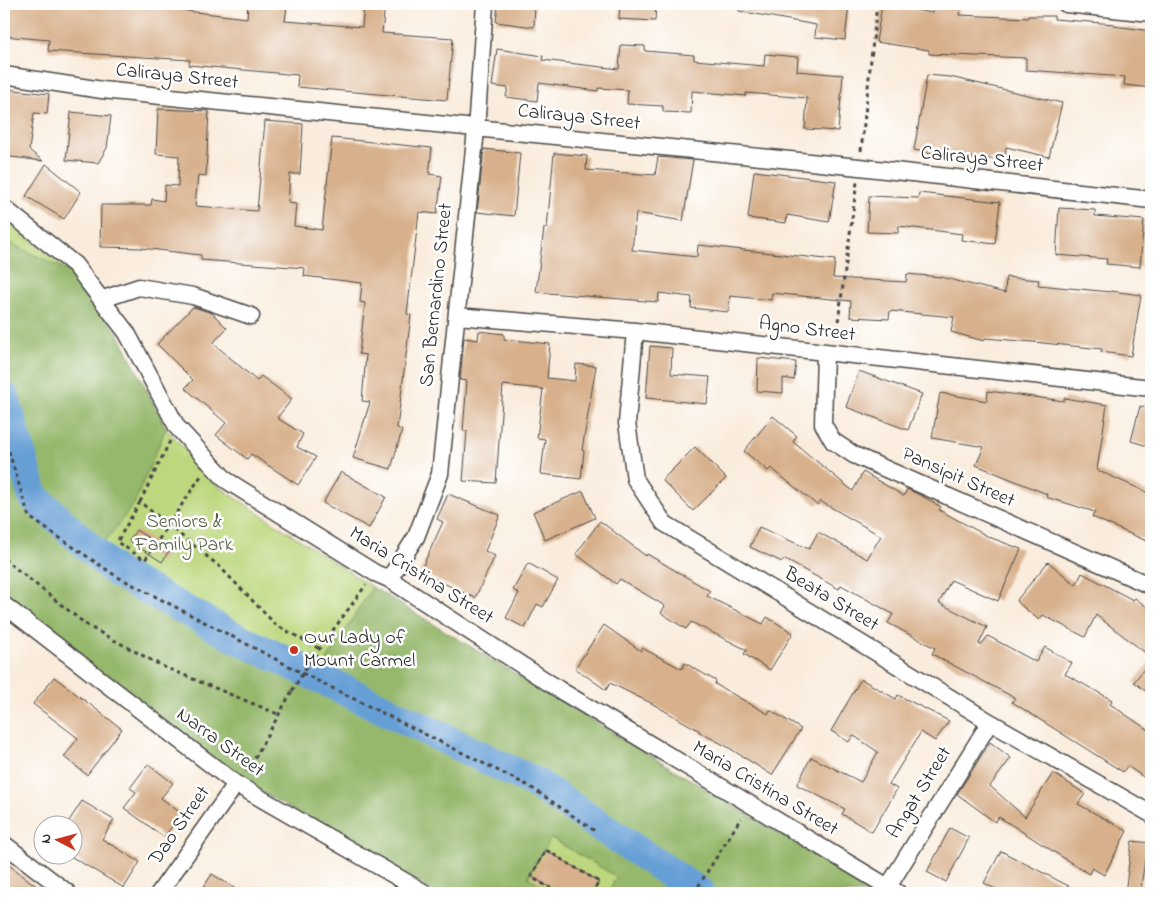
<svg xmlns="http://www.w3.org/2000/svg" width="1155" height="897" font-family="'Indie Flower',sans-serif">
<rect width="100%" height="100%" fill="#fff"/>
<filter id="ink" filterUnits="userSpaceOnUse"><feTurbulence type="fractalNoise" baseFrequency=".02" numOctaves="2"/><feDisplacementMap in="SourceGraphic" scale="10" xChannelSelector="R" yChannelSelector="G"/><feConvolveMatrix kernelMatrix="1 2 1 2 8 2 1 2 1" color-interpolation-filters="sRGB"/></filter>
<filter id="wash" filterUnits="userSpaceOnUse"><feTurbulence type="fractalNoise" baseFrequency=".0096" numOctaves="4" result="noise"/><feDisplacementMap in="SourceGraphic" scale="20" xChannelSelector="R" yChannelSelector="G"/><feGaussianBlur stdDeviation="1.12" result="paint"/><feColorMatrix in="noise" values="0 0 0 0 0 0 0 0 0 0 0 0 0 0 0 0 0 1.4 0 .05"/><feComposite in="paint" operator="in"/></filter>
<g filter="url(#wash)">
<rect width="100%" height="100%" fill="#f9ecdc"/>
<path fill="#bcd77d" stroke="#748154" d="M 4,219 L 70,272 L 99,308 L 118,333 L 166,428 L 219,487 L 372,587 L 878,893 L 436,893 L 4,599 Z"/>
<path fill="#95b86c" stroke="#60724c" d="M 4,240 L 70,272 L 118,333 L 166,428 L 134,504 L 90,561 L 143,597 L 313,683 L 372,587 L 869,888 L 866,893 L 607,893 L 617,877 L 551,838 L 528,877 L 555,893 L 436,893 L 244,782 L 4,599 Z"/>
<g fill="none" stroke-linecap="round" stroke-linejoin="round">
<path stroke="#669fd5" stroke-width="31" d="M 4,397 L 33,496 L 116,572 L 225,632 L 534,782 L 700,893"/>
</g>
<g id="blocks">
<path fill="#d8b18c" d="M 4,4 L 135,4 L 135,6 L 186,9 L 186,11 L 247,18 L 248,4 L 266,4 L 287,6 L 285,21 L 362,27 L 364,4 L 385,4 L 382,33 L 453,38 L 447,100 L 297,87 L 298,75 L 189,65 L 190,60 L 48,51 L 49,40 L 4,36 Z
M 498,4 L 535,4 L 534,27 L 496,22 Z
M 620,4 L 656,4 L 655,21 L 619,19 Z
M 739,4 L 849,4 L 845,40 L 815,37 L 816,25 L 739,11 Z
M 934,4 L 961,4 L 959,15 L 1028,18 L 1028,16 L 1054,16 L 1054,19 L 1114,24 L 1114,26 L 1151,31 L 1151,88 L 1124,85 L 1125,77 L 1026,70 L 1026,58 L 929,54 L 929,50 L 876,42 L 882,5 L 933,13 Z
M 621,45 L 645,46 L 645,51 L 694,55 L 694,60 L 764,66 L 765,54 L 798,57 L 797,71 L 843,75 L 838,131 L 805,129 L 807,98 L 746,93 L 746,96 L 692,91 L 691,113 L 663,112 L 663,106 L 627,104 L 628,90 L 598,88 L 598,91 L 539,83 L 537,101 L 506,97 L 508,88 L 492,86 L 497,49 L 543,56 L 542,60 L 619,69 Z
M 927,75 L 950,77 L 1062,103 L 1049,157 L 1006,147 L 1005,160 L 949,156 L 914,150 Z
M 6,89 L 49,94 L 47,114 L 34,113 L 29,150 L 43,161 L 4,156 Z
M 158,109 L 209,111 L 206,176 L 198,175 L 195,206 L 257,211 L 265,121 L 303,124 L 300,174 L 290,174 L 288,203 L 296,204 L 294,226 L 322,230 L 332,138 L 432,148 L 429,174 L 442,176 L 437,214 L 419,212 L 407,314 L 411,315 L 397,428 L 402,430 L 391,469 L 353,458 L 370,402 L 362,401 L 366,355 L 359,354 L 365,303 L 360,302 L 362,283 L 304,276 L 305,268 L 201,260 L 201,255 L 141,248 L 100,247 L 101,205 L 151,205 L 152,199 L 164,201 L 165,185 L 178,186 L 179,156 L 156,154 Z
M 71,112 L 111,116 L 107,148 L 98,163 L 66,160 Z
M 484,149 L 520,153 L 514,216 L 477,212 Z
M 554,153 L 587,156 L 586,170 L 655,175 L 658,157 L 693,160 L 683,221 L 636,213 L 632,250 L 697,257 L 698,245 L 835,260 L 833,278 L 906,282 L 907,274 L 941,277 L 1005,293 L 1006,277 L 1039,280 L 1038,285 L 1111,292 L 1111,291 L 1141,295 L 1131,356 L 1101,352 L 1102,349 L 1033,342 L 985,338 L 984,341 L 951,332 L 954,317 L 890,311 L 889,319 L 850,317 L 851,301 L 772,293 L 771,300 L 730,296 L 728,312 L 691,308 L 692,297 L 659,293 L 658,302 L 536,292 L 544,228 L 547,228 Z
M 46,164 L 81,192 L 64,219 L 26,196 Z
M 754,171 L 836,181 L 829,222 L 787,215 L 786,223 L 748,218 Z
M 919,193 L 1000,202 L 995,244 L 961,240 L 962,234 L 899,226 L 898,233 L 867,232 L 869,196 L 918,198 Z
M 1059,208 L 1095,210 L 1095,216 L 1144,220 L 1140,267 L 1106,264 L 1107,259 L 1056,255 Z
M 193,307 L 212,313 L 227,328 L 213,343 L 257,381 L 261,376 L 292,399 L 277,418 L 303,434 L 297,447 L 316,457 L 298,485 L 251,454 L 247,459 L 216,435 L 226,423 L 185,388 L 193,380 L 157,344 Z
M 479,331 L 504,334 L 504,339 L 550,344 L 547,378 L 575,381 L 576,364 L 596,366 L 582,450 L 584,451 L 581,479 L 541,474 L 545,439 L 537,438 L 543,389 L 503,385 L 496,483 L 463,481 L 467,431 L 463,431 L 467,381 L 460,380 L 464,338 L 478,340 Z
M 650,346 L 672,348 L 671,374 L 710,377 L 707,404 L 646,398 Z
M 758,358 L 796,362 L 794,380 L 783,378 L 783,393 L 757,391 Z
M 859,371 L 922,394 L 908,430 L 846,407 Z
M 988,391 L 1064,401 L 1064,398 L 1107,405 L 1097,470 L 1151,494 L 1151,543 L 1092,517 L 1095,512 L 1046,497 L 1047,494 L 976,465 L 984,447 L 932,438 L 940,393 L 987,401 Z
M 1140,406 L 1151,409 L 1151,447 L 1131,441 Z
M 773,416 L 797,436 L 793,442 L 853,491 L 863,472 L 904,496 L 907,489 L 922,496 L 941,507 L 939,510 L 989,537 L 1021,549 L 998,601 L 951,580 L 939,603 L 987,627 L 979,644 L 981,645 L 988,636 L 1036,662 L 1045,647 L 1072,663 L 1065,674 L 1112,700 L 1110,704 L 1151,732 L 1151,782 L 1127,766 L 1123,772 L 1012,702 L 1015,698 L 932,654 L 935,648 L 888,623 L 893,614 L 841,585 L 839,589 L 784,559 L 782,562 L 750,547 L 759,527 L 809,549 L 818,532 L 867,559 L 881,536 L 820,501 L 817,505 L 771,468 L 768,471 L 744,451 Z
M 695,447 L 726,478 L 693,511 L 662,480 Z
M 341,472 L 386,497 L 369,528 L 323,503 Z
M 583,491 L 595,518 L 545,540 L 533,512 Z
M 448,494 L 500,515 L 485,551 L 495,556 L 475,598 L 420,572 L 443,522 L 437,519 Z
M 600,521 L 646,556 L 647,554 L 710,591 L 707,596 L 763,624 L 767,617 L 793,633 L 770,670 L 744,654 L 747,650 L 691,622 L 686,629 L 661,613 L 665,606 L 620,579 L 616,584 L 576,554 Z
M 136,530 L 169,551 L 162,562 L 129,541 Z
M 1048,562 L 1076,585 L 1082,573 L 1133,600 L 1135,598 L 1151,610 L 1151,657 L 1096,615 L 1085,637 L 1043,615 L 1039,620 L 1016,601 Z
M 528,563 L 558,580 L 543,607 L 537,604 L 525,628 L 506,618 L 519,593 L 513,590 Z
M 604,625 L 641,651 L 642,648 L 682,669 L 685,663 L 716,681 L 715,684 L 768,714 L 770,710 L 801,729 L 772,775 L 726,746 L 699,732 L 700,731 L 651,703 L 610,683 L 606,690 L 575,668 Z
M 1151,660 L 1151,695 L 1134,682 Z
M 54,677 L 122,729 L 87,775 L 64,757 L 78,738 L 33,704 Z
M 861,679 L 896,699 L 898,695 L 949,721 L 935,741 L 921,732 L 889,784 L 897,789 L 872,832 L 842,814 L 845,809 L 797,785 L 811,757 L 861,782 L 878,752 L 853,735 L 849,742 L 831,731 Z
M 990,742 L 1011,758 L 990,786 L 1025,817 L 1053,773 L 1085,794 L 1078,804 L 1127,831 L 1104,875 L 1092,868 L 1089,874 L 999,817 L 995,822 L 957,794 Z
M 148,764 L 173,783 L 161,798 L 182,814 L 164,837 L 124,808 L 136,792 L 130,788 Z
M 82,801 L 114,820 L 102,839 L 140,862 L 124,888 L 72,857 L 72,824 L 67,824 Z
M 950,828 L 969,838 L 946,882 L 927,872 Z
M 1132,841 L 1151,843 L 1151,860 L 1145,860 L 1140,893 L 1125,893 Z
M 546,850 L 599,882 L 592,893 L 559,893 L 531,876 Z
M 1001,851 L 1082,893 L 1003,893 L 984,883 Z
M 4,861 L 45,893 L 4,893 Z
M 212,874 L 242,893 L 200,893 Z"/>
</g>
</g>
<g filter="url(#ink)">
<use href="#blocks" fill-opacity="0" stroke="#4a4846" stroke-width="1"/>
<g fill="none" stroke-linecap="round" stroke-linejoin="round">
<defs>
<path id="street" d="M 1066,4 L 1151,13
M 4,75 L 102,90 L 859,167 L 1151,200
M 4,208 L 75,265 L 127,333 L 177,427 L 226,480 L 375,573 L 389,579 L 563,692 L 898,893
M 103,299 L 139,287 L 193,296 L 251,316
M 457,316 L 635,331 L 1151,388
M 635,331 L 627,423 L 635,479 L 664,523 L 990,722 L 1151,814
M 825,353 L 823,424 L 833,441 L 854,455 L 1151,586
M 389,579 L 416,537 L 440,474 L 476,130 L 485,4
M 4,605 L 236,784 L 425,893
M 4,844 L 68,893
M 888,887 L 990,722
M 159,893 L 236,784"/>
</defs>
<use href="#street" stroke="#4a4846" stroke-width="19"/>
<path stroke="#4a4846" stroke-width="3" stroke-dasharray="4 4" stroke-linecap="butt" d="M 861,151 L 877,4
M 836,337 L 857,182
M 4,436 L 29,517 L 116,576 L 308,676 L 529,786 L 595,831
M 170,441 L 140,502 L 220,567 L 276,625 L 320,649
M 140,502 L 117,542 L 145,560 L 201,476
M 4,559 L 88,626 L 164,667 L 278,714
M 309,663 L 366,585
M 247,772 L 292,691
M 559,893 L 531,877 L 546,850 L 599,882 L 592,893
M 694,893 L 741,818"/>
<use href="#street" stroke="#fff" stroke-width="16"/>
<path stroke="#4a4846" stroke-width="3" stroke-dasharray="4 4" stroke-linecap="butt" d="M 292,691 L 309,663"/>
</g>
</g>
<circle fill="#c8321e" stroke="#fff" stroke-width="2" cx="294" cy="650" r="5"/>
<g text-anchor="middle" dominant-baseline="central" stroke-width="5" stroke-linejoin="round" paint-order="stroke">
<g font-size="20" fill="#2b2b2b" stroke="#fff">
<text transform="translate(177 77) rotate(6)">Caliraya Street</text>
<text transform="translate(579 118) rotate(6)">Caliraya Street</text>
<text transform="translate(982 160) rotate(6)">Caliraya Street</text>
<text transform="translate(437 295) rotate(-84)">San Bernardino Street</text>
<text transform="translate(807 330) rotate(7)">Agno Street</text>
<text transform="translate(958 478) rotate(24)">Pansipit Street</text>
<text transform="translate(421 576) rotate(32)">Maria Cristina Street</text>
<text transform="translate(831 600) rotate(31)">Beata Street</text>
<text transform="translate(220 743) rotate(36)">Narra Street</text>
<text transform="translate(765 789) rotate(31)">Maria Cristina Street</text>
<text transform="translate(920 793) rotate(-58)">Angat Street</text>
<text transform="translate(180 826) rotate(-55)">Dao Street</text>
</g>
<g font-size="20" fill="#565f44" stroke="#fff">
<text x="184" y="522">Seniors &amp;<tspan x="184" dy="23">Family Park</tspan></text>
</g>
<g font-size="20" fill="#2b2b2b" stroke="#fff" text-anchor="start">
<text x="304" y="638">Our Lady of<tspan x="304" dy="23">Mount Carmel</tspan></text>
</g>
</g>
<rect width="1155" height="897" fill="none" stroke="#fff" stroke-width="20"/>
<g transform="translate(58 840) rotate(276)"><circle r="24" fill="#ffffff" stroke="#aaaaaa"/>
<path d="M0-4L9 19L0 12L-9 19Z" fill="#c8321e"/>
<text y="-8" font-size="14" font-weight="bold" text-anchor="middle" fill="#2b2b2b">N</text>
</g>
</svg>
